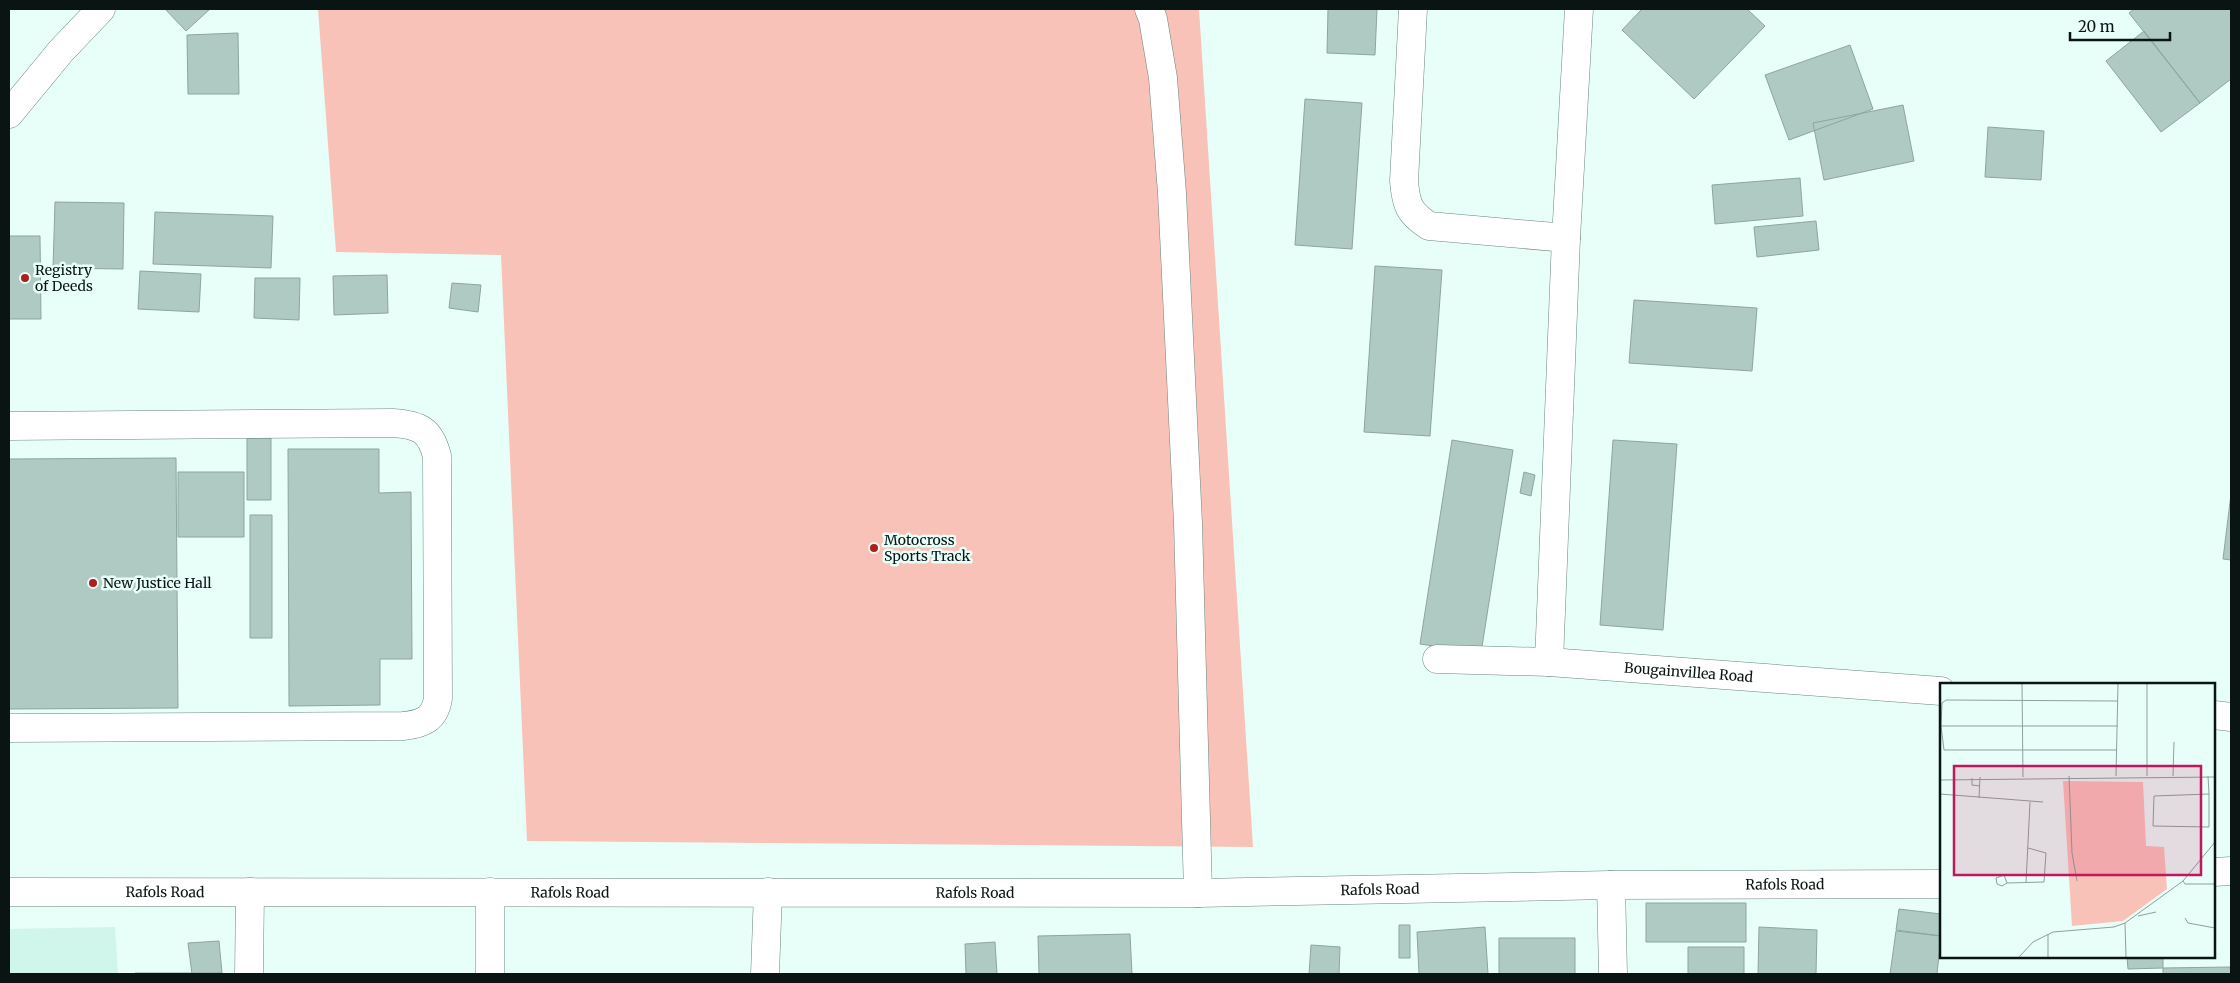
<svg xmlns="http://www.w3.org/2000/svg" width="2240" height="983" font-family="Merriweather,serif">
<rect width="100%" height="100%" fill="#e8fef8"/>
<path fill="#d0f5eb" d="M 115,927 L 118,974 L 9,974 L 9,929 Z"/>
<path fill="#f9c2b9" d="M 318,9 L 1199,9 L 1253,847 L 527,841 L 501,255 L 336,252 Z"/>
<path fill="#afcac3" stroke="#8ca69f" d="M 165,9 L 210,9 L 186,31 Z
M 1328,9 L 1377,9 L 1375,55 L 1327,53 Z
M 1642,9 L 1747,9 L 1765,26 L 1694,99 L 1622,30 Z
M 2134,9 L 2231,9 L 2231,79 L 2200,103 L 2129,13 Z
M 2144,31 L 2200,103 L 2161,132 L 2106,61 Z
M 238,33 L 239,94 L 188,94 L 187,35 Z
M 1850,45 L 1873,109 L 1789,140 L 1765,75 Z
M 1305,99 L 1362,103 L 1352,249 L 1295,245 Z
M 1903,105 L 1914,161 L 1824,180 L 1813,123 Z
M 1988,127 L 2044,131 L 2041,180 L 1985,177 Z
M 1800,178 L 1803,216 L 1715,224 L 1712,185 Z
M 55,202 L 124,203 L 123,269 L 53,268 Z
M 155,212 L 273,216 L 271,268 L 153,264 Z
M 1816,221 L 1819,250 L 1757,257 L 1754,227 Z
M 9,236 L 40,236 L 41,319 L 9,319 Z
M 1375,266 L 1442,270 L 1430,436 L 1364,432 Z
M 140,271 L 201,274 L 199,312 L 138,309 Z
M 387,275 L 388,313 L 334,315 L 333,276 Z
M 255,278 L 300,278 L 299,320 L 254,318 Z
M 452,283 L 481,285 L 478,312 L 449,308 Z
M 1634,300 L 1757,308 L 1752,371 L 1629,363 Z
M 247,438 L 271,438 L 271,500 L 247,500 Z
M 1452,440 L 1513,450 L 1481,653 L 1420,644 Z
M 1613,440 L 1677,444 L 1663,630 L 1600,625 Z
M 288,449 L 379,449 L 379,493 L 411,492 L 412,659 L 380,659 L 380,705 L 289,706 Z
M 176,458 L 178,708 L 9,709 L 9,459 Z
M 178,472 L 244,472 L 244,537 L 178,537 Z
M 1524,472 L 1535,475 L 1531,496 L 1520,493 Z
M 2231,494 L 2231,560 L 2223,559 Z
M 250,515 L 272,515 L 272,638 L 250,638 Z
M 1646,903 L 1746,903 L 1746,942 L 1646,942 Z
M 1899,909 L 1941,914 L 1941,936 L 1896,930 Z
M 1399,925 L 1410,925 L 1410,958 L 1399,958 Z
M 1485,927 L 1488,974 L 1419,974 L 1417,932 Z
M 1759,927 L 1817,930 L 1816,974 L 1758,974 Z
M 1896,931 L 1941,936 L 1937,974 L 1890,974 Z
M 1130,934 L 1132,974 L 1039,974 L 1038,936 Z
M 1499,938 L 1575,938 L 1575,974 L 1499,974 Z
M 219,941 L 222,973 L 192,974 L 188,943 Z
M 995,942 L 997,974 L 966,974 L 965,944 Z
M 1311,945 L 1340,947 L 1339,974 L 1309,974 Z
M 1688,947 L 1744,947 L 1744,974 L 1688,974 Z
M 2127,957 L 2163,957 L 2163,968 L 2128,969 Z
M 2230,967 L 2231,974 L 2163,974 L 2163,968 Z
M 135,973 L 222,973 L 222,974 L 135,974 Z"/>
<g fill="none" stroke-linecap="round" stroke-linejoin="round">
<defs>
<g id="minor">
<path d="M 1149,9 L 1153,19 L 1163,78 L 1172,193 L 1188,523 L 1198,893"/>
<path d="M 1413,9 L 1404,181 C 1406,205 1409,213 1429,226 L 1566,238"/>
<path d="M 9,114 L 61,51 L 101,9"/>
<path d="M 9,426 L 393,423 C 419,425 430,429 437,456 L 438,698 C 435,719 423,724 403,726 L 9,728"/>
<path id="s1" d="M 1437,659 L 1549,662 L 1941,691"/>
<path d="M 1549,662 L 1566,238 L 1579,9"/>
<path d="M 2214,715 L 2231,717"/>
<path d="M 2214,872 L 2231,871"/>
<path d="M 1611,885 L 1613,974"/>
<path id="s2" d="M 9,892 L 1198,893 L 1611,885 L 1941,884"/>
<path d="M 490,892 L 490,974"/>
<path d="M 249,974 L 250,892"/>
<path d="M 765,974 L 768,892"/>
</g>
</defs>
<use href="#minor" stroke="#6b857e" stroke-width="29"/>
<use href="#minor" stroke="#fff" stroke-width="28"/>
</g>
<g fill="#af1f1a" stroke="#e8fef8" stroke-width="2">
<circle cx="25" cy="278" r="5"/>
<circle cx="874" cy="548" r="5"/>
<circle cx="93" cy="583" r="5"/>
</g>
<g text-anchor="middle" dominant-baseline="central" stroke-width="5" stroke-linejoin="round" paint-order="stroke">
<g font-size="14" fill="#0a1412" stroke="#e8fef8" text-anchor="start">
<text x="35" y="270">Registry<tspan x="35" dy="16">of Deeds</tspan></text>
<text x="884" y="540">Motocross<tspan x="884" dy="16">Sports Track</tspan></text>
<text x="103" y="583">New Justice Hall</text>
</g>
<g font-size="14" fill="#0a1412" stroke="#e8fef8">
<text stroke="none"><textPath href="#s1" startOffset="252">Bougainvillea Road</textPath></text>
<text stroke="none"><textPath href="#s2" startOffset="1776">Rafols Road</textPath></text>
<text stroke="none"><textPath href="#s2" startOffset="1371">Rafols Road</textPath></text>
<text stroke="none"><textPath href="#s2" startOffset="156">Rafols Road</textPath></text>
<text stroke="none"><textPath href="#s2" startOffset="561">Rafols Road</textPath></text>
<text stroke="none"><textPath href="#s2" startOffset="966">Rafols Road</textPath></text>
</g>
</g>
<g transform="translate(1940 683)">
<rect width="275" height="275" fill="#e8fef8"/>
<path d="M 123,98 L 203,99 L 206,163 L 224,164 L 227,206 L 183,238 L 132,243 Z" fill="#f9c2b9"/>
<path fill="none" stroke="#8fa09c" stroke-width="1" d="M 82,1 L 83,94M 207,1 L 207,93M 0,43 L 178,43M 177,67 L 4,67 L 1,43 L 2,20 L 6,17 L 178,18M 129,93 L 132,170 L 137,198M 176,93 L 178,1M 233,93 L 234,59M 268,93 L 269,111M 32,95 L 32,102 L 40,103M 0,97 L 275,94M 0,111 L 103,119M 269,111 L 269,144 L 213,143 L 214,113 ZM 39,115 L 40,94M 243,198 L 245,201 L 275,201M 67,200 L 64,192 L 56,195 L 57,201 L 62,203 L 67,200 L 104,199 L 106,170 L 88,165M 86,200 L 90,119M 198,233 L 216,229M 245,235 L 248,240 L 275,245M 185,240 L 186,274M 108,251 L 108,274M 79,274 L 93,259 L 113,249 L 174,244 L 185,240 L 243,198 L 275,159"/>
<path fill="#c2185b" fill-opacity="0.15" stroke="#c2185b" stroke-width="2.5" d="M 14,83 L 261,83 L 261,192 L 14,192 Z"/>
<rect width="275" height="275" fill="none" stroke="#0a1412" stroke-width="2.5"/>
</g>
<rect width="2240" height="983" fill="none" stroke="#0a1412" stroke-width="20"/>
<path d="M2070 32v8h100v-8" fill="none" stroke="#0a1412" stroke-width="2.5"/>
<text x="2078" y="32" font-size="15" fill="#0a1412" stroke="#e8fef8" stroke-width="4" paint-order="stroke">20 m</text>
</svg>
